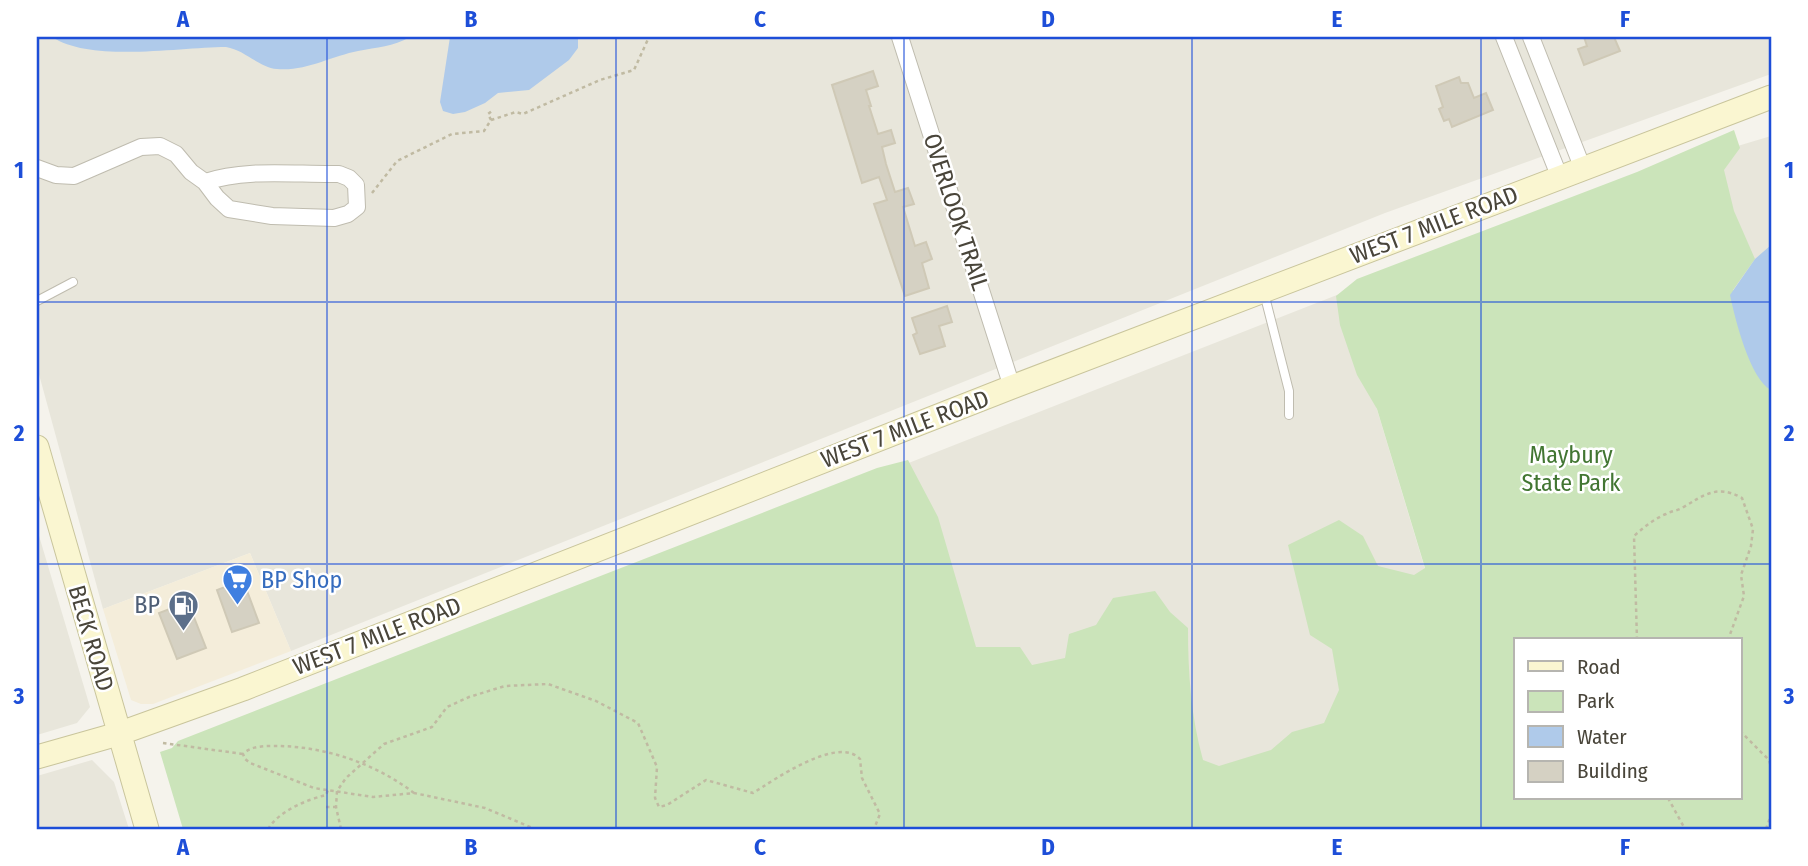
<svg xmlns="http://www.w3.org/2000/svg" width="1808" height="866" font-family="'Fira Sans Condensed',sans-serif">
<rect width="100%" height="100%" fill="#f5f3ec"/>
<path fill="#e8e6db" d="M 37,37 L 1771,37 L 1771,74 L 1385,213 L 291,651 L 250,553 L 103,609 L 37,367 Z
M 1771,136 L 1771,341 L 1641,175 Z
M 1342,293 L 1480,752 L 976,829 L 873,477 Z
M 37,529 L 90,707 L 77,723 L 37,735 Z
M 92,760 L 114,782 L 129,829 L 37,829 L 37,776 Z"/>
<path fill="#f4edda" d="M 250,553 L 291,651 L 153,704 L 141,704 L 131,700 L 103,609 Z"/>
<path fill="#cbe4ba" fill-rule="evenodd" d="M 1734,130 L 1740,148 L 1724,170 L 1734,211 L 1755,259 L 1733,290 L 1771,341 L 1771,829 L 183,829 L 160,752 L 172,748 L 178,741 L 877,468 L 908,460 L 938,517 L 976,647 L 1020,647 L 1032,665 L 1065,658 L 1069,634 L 1096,625 L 1113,598 L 1155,591 L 1170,612 L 1188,628 C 1188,673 1191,717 1203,760 L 1219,766 L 1271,750 L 1292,732 L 1324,723 L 1339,690 L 1332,649 L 1310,635 L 1288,545 L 1339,520 L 1363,536 L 1378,566 L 1414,575 L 1425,568 L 1377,409 L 1357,375 L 1340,325 L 1336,296 L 1357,279 L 1637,172 ZM 1516,640 L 1740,640 L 1740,798 L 1516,798 Z"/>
<path fill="#afcaea" d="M 52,37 L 410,37 C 393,47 377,47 358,51 C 332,56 304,72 277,69 C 258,67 245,50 226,47 C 179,47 92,63 52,37 Z
M 450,37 L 578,37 L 578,48 L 569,60 L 529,90 L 498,93 L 485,103 L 465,112 L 453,114 L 443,111 L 440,102 Z
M 1771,245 L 1771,390 C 1750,379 1735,319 1730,295 L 1755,259 Z"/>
<path fill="#d5d1c3" stroke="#cfc9b6" stroke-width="2" d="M 1584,37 L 1614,37 L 1620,51 L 1584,65 L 1578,49 L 1587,46 Z
M 873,71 L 878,86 L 866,90 L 871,106 L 869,106 L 878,134 L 891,130 L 895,143 L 882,147 L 886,164 L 895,192 L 908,188 L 914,204 L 903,207 L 915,246 L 926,242 L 932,259 L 922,263 L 929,288 L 905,296 L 874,204 L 887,200 L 879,177 L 862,183 L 832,85 Z
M 1459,77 L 1461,83 L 1468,83 L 1474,98 L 1486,93 L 1493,110 L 1452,127 L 1449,119 L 1444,121 L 1439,109 L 1443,107 L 1436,86 Z
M 947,306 L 952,322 L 939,326 L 945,346 L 920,354 L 913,335 L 917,333 L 912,318 Z
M 243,580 L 259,623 L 232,632 L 217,590 Z
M 188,602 L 206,648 L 177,659 L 159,613 Z"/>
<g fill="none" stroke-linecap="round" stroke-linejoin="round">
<defs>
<path id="lane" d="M 1264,293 L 1289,391 L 1289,415
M 37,301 L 73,282"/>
<path id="street" d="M 900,37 L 1012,387
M 1504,37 L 1560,178
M 1531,37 L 1583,169
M 37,168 L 56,175 L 74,176 L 141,147 L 160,146 L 176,154 L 191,172 L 205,182 L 217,198 L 229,209 L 272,216 L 334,218 L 348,214 L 357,207 L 356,185 L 349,178 L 339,174 C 296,175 247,168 205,182"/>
<path id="secondary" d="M 37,447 L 147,829
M 37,757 L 118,734 L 243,689 L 1012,387 L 1771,97"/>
</defs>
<use href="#lane" stroke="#bfbcaf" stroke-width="10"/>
<use href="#street" stroke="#bfbcaf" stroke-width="18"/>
<use href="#secondary" stroke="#c9c59c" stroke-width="25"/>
<path stroke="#c0baa2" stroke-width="2.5" stroke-dasharray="3.5 3.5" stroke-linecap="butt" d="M 491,120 L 488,114 L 492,111
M 372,193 L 397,161 L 452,134 L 484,131 L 491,120 L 516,112 L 523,114 L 600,80 L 634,70 L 649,37
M 1637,640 L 1634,536 C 1644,527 1654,519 1666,514 C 1671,511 1677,511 1682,508 C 1704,495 1717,484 1742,498 L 1753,529 L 1751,546 L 1741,575 L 1744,596 L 1728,640
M 1740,731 L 1769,760 L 1771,767
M 163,743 L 243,754
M 414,793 C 376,764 327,747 279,746 C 267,746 252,745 243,754 L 245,759 L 250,763 L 314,788 L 373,797 L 414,793 L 485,808 L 535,829
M 1668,798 L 1685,829
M 326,807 L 336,807
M 268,829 C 279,811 306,800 326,795 L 328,790
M 341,829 L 336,807 L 337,791 L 346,778 L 384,744 L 432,727 L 447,707 L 469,697 L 505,686 L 548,684 L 596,701 L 638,723 L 657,767 L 655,798 L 659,807 L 667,805 L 706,780 L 753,793 C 774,780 838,735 860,759 L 862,778 L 880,814 L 874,829
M 1766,829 L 1771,815"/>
<use href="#lane" stroke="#fff" stroke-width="8"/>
<use href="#street" stroke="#fff" stroke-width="16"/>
<use href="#secondary" stroke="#faf6d1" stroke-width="23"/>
</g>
<path fill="none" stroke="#1d4ed8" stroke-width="2" stroke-opacity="0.55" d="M 327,37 L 327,829M 616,37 L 616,829M 904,37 L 904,829M 1192,37 L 1192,829M 1481,37 L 1481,829M 37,302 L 1771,302M 37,564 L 1771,564"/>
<defs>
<symbol id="supermarket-pin" viewBox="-11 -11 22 30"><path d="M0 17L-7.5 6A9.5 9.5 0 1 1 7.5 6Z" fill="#3f7fe0" stroke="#fff"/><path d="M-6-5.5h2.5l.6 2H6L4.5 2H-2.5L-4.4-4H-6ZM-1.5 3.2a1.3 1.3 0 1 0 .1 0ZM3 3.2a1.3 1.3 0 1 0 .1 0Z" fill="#fff"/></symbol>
<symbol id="fuel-pin" viewBox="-11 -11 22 30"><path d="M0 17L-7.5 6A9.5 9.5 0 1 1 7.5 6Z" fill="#5c6f8a" stroke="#fff"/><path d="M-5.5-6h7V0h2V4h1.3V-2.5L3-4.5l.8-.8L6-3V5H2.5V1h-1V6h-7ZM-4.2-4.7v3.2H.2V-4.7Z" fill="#fff"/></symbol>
</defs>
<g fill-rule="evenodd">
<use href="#supermarket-pin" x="220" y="562" width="35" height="47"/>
<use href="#fuel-pin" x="166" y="588" width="35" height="47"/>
</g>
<g text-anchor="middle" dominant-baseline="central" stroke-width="5" stroke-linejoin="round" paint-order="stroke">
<g font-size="24" fill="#49453a" stroke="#fff">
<text transform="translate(956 212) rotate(72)">OVERLOOK TRAIL</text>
<text transform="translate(1434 225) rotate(-21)">WEST 7 MILE ROAD</text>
<text transform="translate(905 429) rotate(-21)">WEST 7 MILE ROAD</text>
<text transform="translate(377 636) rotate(-21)">WEST 7 MILE ROAD</text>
<text transform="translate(91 638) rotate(74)">BECK ROAD</text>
</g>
<g font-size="24" fill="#427632" stroke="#fff">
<text x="1571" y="455">Maybury<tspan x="1571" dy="28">State Park</tspan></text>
</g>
<g font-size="24" fill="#366cbe" stroke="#fff" text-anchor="start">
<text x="261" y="580">BP Shop</text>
</g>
<g font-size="24" fill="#4e5e75" stroke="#fff" text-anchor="end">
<text x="160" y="605">BP</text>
</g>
</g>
<rect width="1808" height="866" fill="none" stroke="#ffffff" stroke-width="77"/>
<rect x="1514" y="638" width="228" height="161" fill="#ffffff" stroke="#b6b5b0" stroke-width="2"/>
<rect x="1528" y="661" width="35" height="10" fill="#faf6d1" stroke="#b6b5b0" stroke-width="2"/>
<text x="1577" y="674" font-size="21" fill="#49453a">Road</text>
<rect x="1528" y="691" width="35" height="21" fill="#cbe4ba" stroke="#b6b5b0" stroke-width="2"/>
<text x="1577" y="708" font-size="21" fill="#49453a">Park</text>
<rect x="1528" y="726" width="35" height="21" fill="#afcaea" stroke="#b6b5b0" stroke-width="2"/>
<text x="1577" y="744" font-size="21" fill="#49453a">Water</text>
<rect x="1528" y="761" width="35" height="21" fill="#d5d1c3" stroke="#b6b5b0" stroke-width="2"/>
<text x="1577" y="778" font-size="21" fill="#49453a">Building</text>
<rect x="38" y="38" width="1732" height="790" fill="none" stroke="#1d4ed8" stroke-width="2.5"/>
<g font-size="23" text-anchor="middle" font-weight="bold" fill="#1d4ed8">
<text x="183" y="27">A</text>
<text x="471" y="27">B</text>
<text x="760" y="27">C</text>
<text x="1048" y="27">D</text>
<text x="1337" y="27">E</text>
<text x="1625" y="27">F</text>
<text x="19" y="178">1</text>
<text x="1789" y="178">1</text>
<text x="19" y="441">2</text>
<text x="1789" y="441">2</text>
<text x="19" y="704">3</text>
<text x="1789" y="704">3</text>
<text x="183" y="855">A</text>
<text x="471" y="855">B</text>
<text x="760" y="855">C</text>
<text x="1048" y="855">D</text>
<text x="1337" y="855">E</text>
<text x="1625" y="855">F</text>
</g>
</svg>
